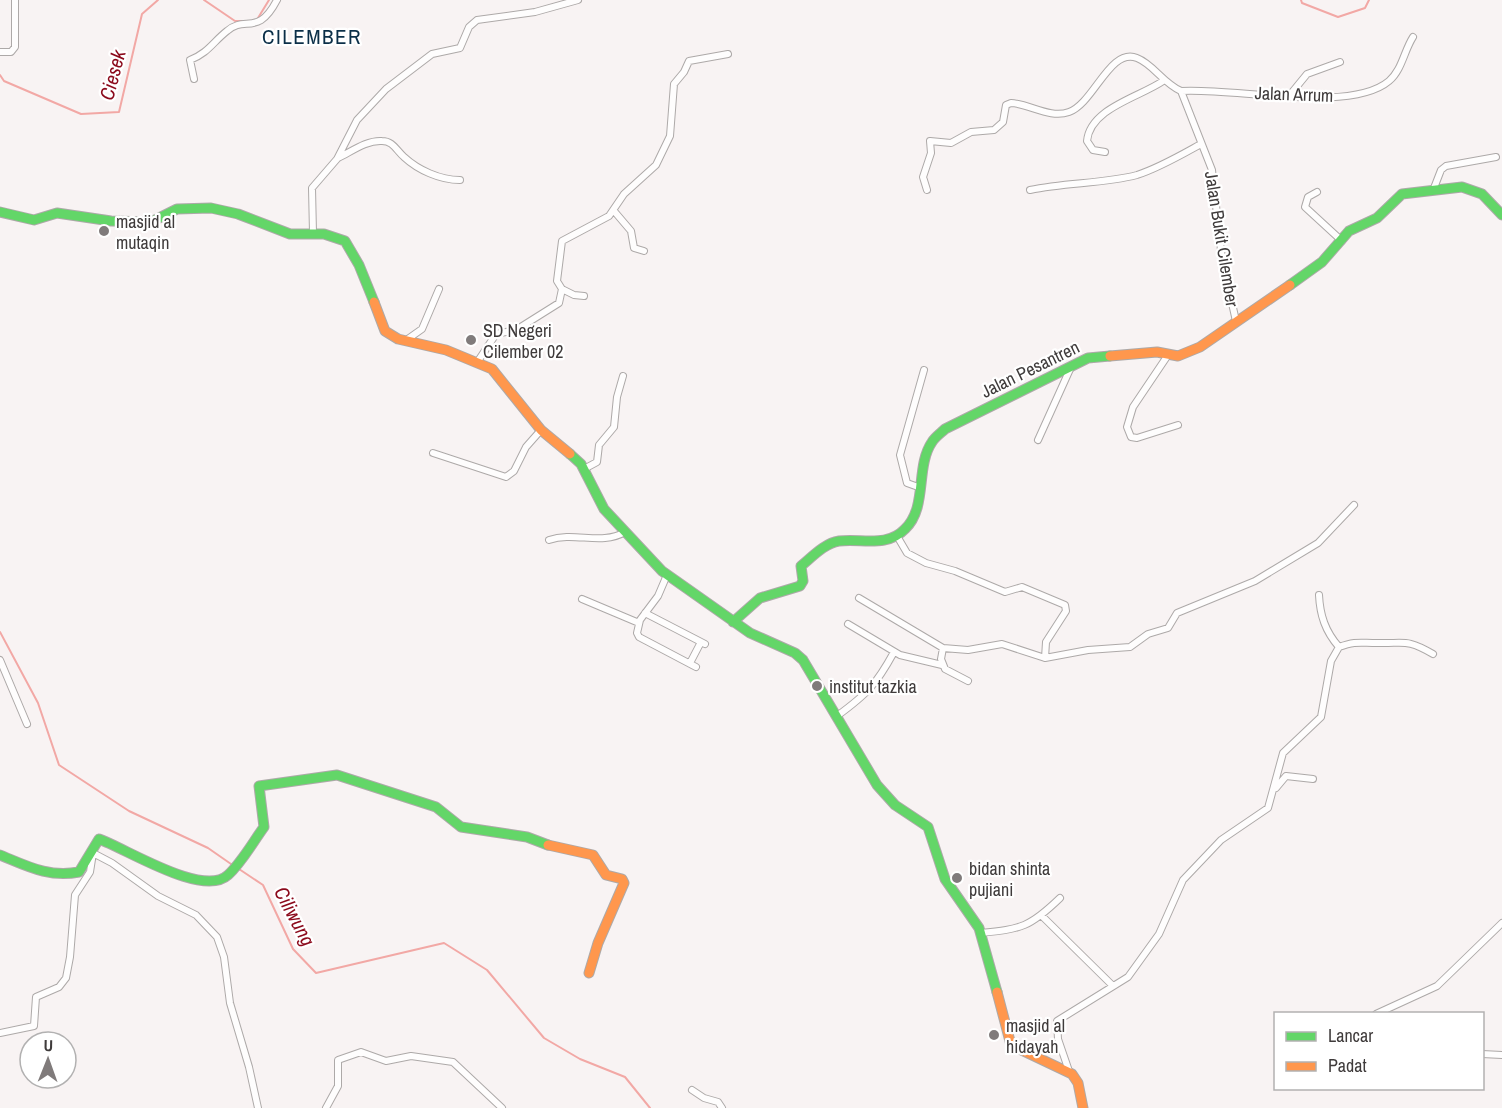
<svg xmlns="http://www.w3.org/2000/svg" width="1502" height="1108" font-family="'Archivo Narrow',sans-serif">
<rect width="100%" height="100%" fill="#f8f3f3"/>
<g fill="none" stroke-linecap="round" stroke-linejoin="round">
<path stroke="#f2a8a5" stroke-width="2" d="M 204,0 L 235,21 L 242,21
M 1301,0 L 1302,3 L 1338,17 L 1365,8 L 1369,0
M 258,18 L 269,0
M 0,75 L 4,81 L 81,114 L 119,112 L 142,14 L 158,0
M 0,632 L 38,703 L 59,765 L 129,811 L 208,848 L 231,864
M 236,867 L 263,885 L 293,949 L 316,973 L 444,943 L 487,970 L 544,1038 L 580,1059 L 625,1077 L 650,1108"/>
<defs>
<path id="street" d="M 0,52 L 11,52 L 15,47 L 15,0
M 194,79 L 190,60 C 208,53 213,42 227,31 C 245,15 258,37 277,0
M 1181,91 L 1212,170 L 1222,259 L 1236,321
M 1289,96 L 1307,74 L 1340,62
M 1105,152 L 1093,150 L 1087,141 C 1090,108 1140,97 1163,81
M 338,158 C 351,152 366,140 382,141 C 393,141 396,150 404,157 C 418,170 440,180 460,180
M 1434,188 L 1441,170 L 1446,166 L 1496,157
M 927,190 L 923,177 L 931,153 L 930,141 L 951,143 L 971,132 L 994,130 L 1003,122 L 1006,105 L 1011,103 C 1030,104 1050,119 1069,112 C 1094,103 1110,47 1137,58 C 1153,64 1163,83 1181,91 C 1232,87 1350,114 1389,81 C 1402,70 1404,51 1413,37
M 1030,190 C 1066,182 1103,184 1137,175 C 1159,168 1181,155 1201,144
M 1317,192 L 1308,197 L 1305,207 L 1342,241
M 614,211 L 631,231 L 634,248 L 644,251
M 313,233 L 312,188 L 337,159 L 357,120 L 386,89 L 432,54 L 460,48 L 469,27 L 477,20 L 535,12 L 578,0
M 562,289 L 574,295 L 584,296
M 405,341 L 422,329 L 439,289
M 1168,355 L 1133,407 L 1127,427 L 1131,437 L 1137,438 L 1178,425
M 478,361 L 496,334 L 516,330 L 559,303 L 562,289 L 557,281 L 562,241 L 609,216 L 624,194 L 656,165 L 670,136 L 674,84 L 684,72 L 689,61 L 728,54
M 1038,440 L 1071,367
M 433,453 L 506,477 L 514,471 L 526,447 L 541,430
M 584,469 L 597,462 L 599,445 L 614,427 L 617,397 L 623,376
M 921,488 L 907,483 L 900,455 L 924,370
M 897,536 L 907,553 L 926,563 L 955,571 L 1005,592 L 1022,587 L 1065,605 L 1066,611 L 1046,642 L 1045,658 L 1088,650 L 1130,647 L 1148,634 L 1168,628 L 1177,613 L 1255,581 L 1318,543 L 1354,505
M 549,540 C 575,531 601,546 625,532
M 667,575 L 658,596 L 640,620 L 637,633 L 639,637 L 696,667
M 859,598 L 943,648 L 968,650 L 1002,644 L 1045,658
M 582,599 L 639,623
M 645,613 L 705,644
M 848,624 L 900,655 L 942,665
M 1339,647 C 1356,641 1359,643 1377,643 C 1404,644 1406,638 1433,654
M 943,648 L 941,659 L 945,669 L 968,681
M 0,660 L 27,724
M 690,663 L 701,642
M 837,716 C 867,694 876,685 894,652
M 1276,788 L 1286,776 L 1313,779
M 1042,916 L 1112,985
M 980,933 C 1022,929 1030,927 1060,898
M 1376,1014 L 1437,986 L 1502,923
M 0,1033 L 34,1026 L 36,997 L 59,987 L 66,978 L 70,957 L 75,895 L 90,872 L 93,853 L 112,863 L 158,896 L 196,915 L 217,937 L 224,957 L 230,1003 L 249,1067 L 258,1108
M 1482,1054 L 1502,1055
M 1069,1071 L 1058,1039 L 1057,1021 L 1128,977 L 1159,934 L 1183,880 L 1221,840 L 1268,808 L 1283,753 L 1321,717 L 1331,661 L 1339,647 C 1325,631 1320,615 1319,595
M 692,1090 L 704,1098 L 718,1102 L 722,1108
M 326,1108 L 338,1086 L 338,1060 L 361,1052 L 386,1061 L 411,1056 L 453,1062 L 502,1108"/>
<path id="fast" d="M 0,212 L 34,220 L 57,213 L 111,221 L 151,222 L 177,209 L 211,208 L 238,214 L 290,234 L 324,234 L 345,241 L 359,265 L 374,302
M 1290,285 L 1322,262 L 1349,231 L 1377,218 L 1402,194 L 1462,187 L 1482,194 L 1502,215
M 570,454 L 581,464 L 604,509 L 662,571 L 750,633 L 795,653 L 803,660 L 877,785 L 895,805 L 928,827 L 945,879 L 979,928 L 997,992
M 733,622 L 760,598 L 800,586 L 803,581 L 801,566 C 812,557 825,543 839,541 C 861,538 887,548 905,529 C 928,507 915,467 932,442 C 935,437 941,433 945,429 L 1088,358 L 1110,356
M 0,855 C 27,866 49,878 79,872 L 99,839 C 127,849 203,898 228,875 C 242,862 253,842 264,827 L 259,786 L 337,775 L 436,807 L 461,827 L 527,837 L 548,845"/>
<path id="slow" d="M 374,302 L 385,331 L 398,339 L 446,350 L 492,369 L 541,430 L 570,454
M 1110,356 L 1157,352 L 1178,356 L 1200,347 L 1290,285
M 548,845 L 593,855 L 606,875 L 622,879 L 624,883 L 598,943 L 589,973
M 997,992 L 1011,1045 L 1072,1074 L 1078,1083 L 1083,1108"/>
</defs>
<use href="#street" stroke="#ada9a8" stroke-width="8"/>
<use href="#fast" stroke="#ada9a8" stroke-width="11"/>
<use href="#slow" stroke="#ada9a8" stroke-width="11"/>
<use href="#street" stroke="#fefdfd" stroke-width="6"/>
<use href="#fast" stroke="#63d668" stroke-width="9"/>
<use href="#slow" stroke="#ff974d" stroke-width="9"/>
</g>
<g fill="#807b7b" stroke="#fff" stroke-width="2">
<circle cx="104" cy="231" r="6"/>
<circle cx="471" cy="340" r="6"/>
<circle cx="817" cy="686" r="6"/>
<circle cx="957" cy="878" r="6"/>
<circle cx="994" cy="1035" r="6"/>
</g>
<g text-anchor="middle" dominant-baseline="central" stroke-width="4.5" stroke-linejoin="round" paint-order="stroke">
<g font-size="18" fill="#3f3b3b" stroke="#fff">
<text transform="translate(1294 94) rotate(2)">Jalan Arrum</text>
<text transform="translate(1222 239) rotate(81)">Jalan Bukit Cilember</text>
<text transform="translate(1030 369) rotate(-26)">Jalan Pesantren</text>
</g>
<g font-size="18" fill="#3f3b3b" stroke="#fff" text-anchor="start">
<text x="116" y="221">masjid al<tspan x="116" dy="21">mutaqin</tspan></text>
<text x="483" y="330">SD Negeri<tspan x="483" dy="21">Cilember 02</tspan></text>
<text x="829" y="686">institut tazkia</text>
<text x="969" y="868">bidan shinta<tspan x="969" dy="21">pujiani</tspan></text>
<text x="1006" y="1025">masjid al<tspan x="1006" dy="21">hidayah</tspan></text>
</g>
<g font-size="20" font-style="italic" fill="#8b091b" stroke="#fff">
<text transform="translate(112 75) rotate(-75)">Ciesek</text>
<text transform="translate(295 916) rotate(62)">Ciliwung</text>
</g>
<g font-size="21" letter-spacing="1.5" fill="#0b2f48" stroke="#fff">
<text x="312" y="36">CILEMBER</text>
</g>
</g>
<rect x="1274" y="1012" width="210" height="78" fill="#ffffff" stroke="#b2b1b1" stroke-width="1.5"/>
<rect x="1286" y="1032" width="30" height="9" fill="#63d668" stroke="#b2b1b1" stroke-width="1.5"/>
<text x="1328" y="1042" font-size="18" fill="#3f3b3b">Lancar</text>
<rect x="1286" y="1062" width="30" height="9" fill="#ff974d" stroke="#b2b1b1" stroke-width="1.5"/>
<text x="1328" y="1072" font-size="18" fill="#3f3b3b">Padat</text>
<g transform="translate(48 1060) rotate(1)"><circle r="28" fill="#ffffff" stroke="#b2b1b1" stroke-width="1.5"/>
<path d="M0-4.5L10 22L0 15L-10 22Z" fill="#807b7b"/>
<text y="-9" font-size="16" font-weight="bold" text-anchor="middle" fill="#3f3b3b">U</text>
</g>
</svg>
